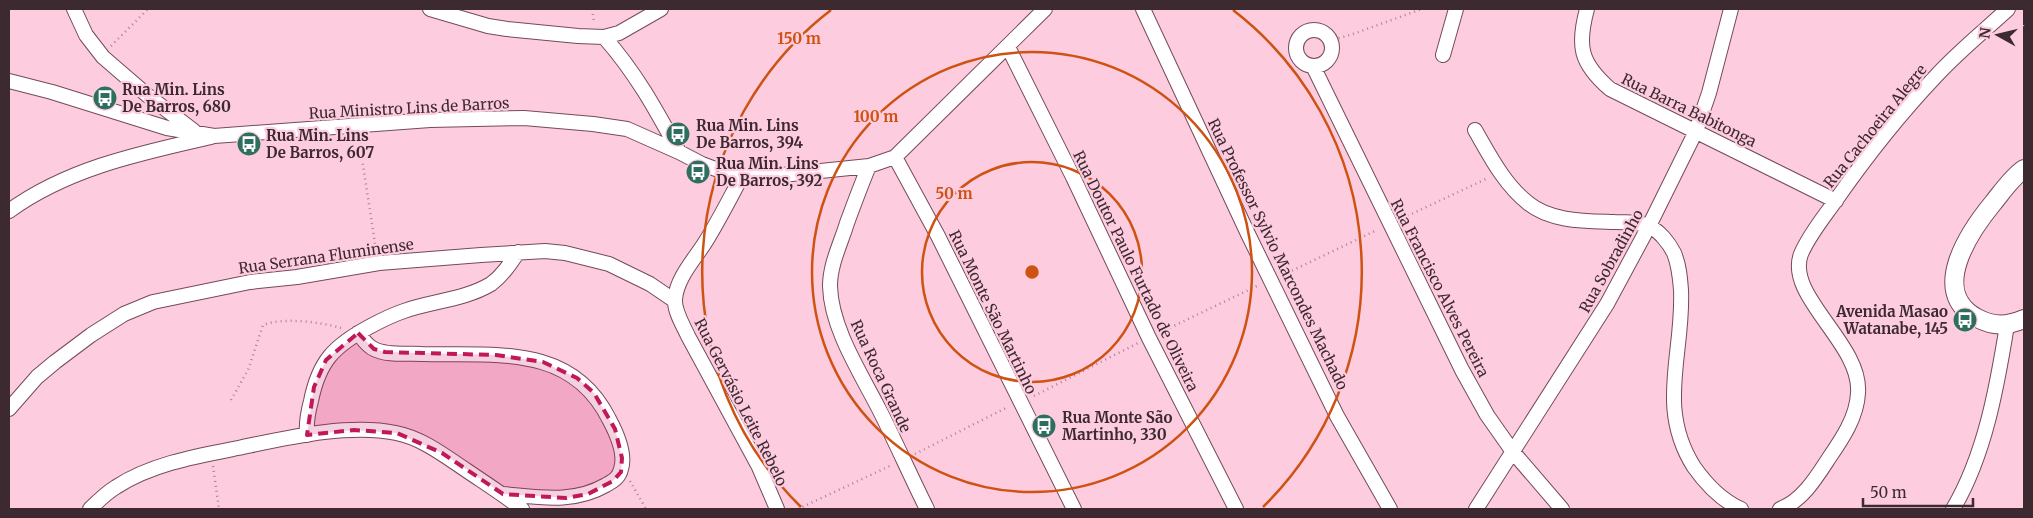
<svg xmlns="http://www.w3.org/2000/svg" width="2033" height="518" font-family="Merriweather,serif">
<rect width="100%" height="100%" fill="#feccdf"/>
<g fill="none" stroke-linecap="round" stroke-linejoin="round">
<defs>
<path id="minor" d="M 74,9 L 86,35 L 103,57 L 147,95 L 194,131
M 430,9 L 488,26 L 507,29 L 578,36 L 604,37 L 619,33 L 661,9
M 1143,9 L 1248,234 L 1337,416 L 1390,509
M 1587,9 C 1577,46 1580,63 1610,89 L 1836,201
M1296 48a18 18 0 1 1 36 0a18 18 0 1 1-36 0Z
M 604,37 C 636,73 656,110 679,152
M 1008,47 L 1073,177 L 1149,338 L 1236,509
M 1443,55 L 1456,9
M 1313,66 L 1462,370 L 1487,415 L 1513,452 L 1562,509
M 9,81 L 52,92 L 167,128 L 214,136 L 430,120 L 524,118 L 593,124 L 627,129 L 679,152 L 702,164 L 721,171 L 742,176 L 782,175 L 869,166 L 895,157 L 1045,9
M 1475,130 C 1490,156 1504,184 1528,203 C 1551,222 1587,221 1615,222 C 1626,222 1638,222 1648,226 C 1659,230 1669,243 1674,253 C 1679,265 1680,277 1681,290 C 1684,354 1656,407 1694,467 C 1706,484 1723,501 1741,509
M 895,157 L 938,236 L 1074,509
M 869,166 C 861,185 854,204 847,223 C 841,243 830,264 830,286 C 831,329 862,375 881,413 C 897,445 911,477 927,509
M 742,176 C 730,198 719,220 706,241 C 695,259 677,277 675,299 C 674,311 683,325 688,336 L 759,467 L 777,509
M 9,211 C 68,168 141,153 211,137
M 358,333 C 363,339 367,346 374,349 C 387,356 408,353 422,354 C 494,356 571,343 609,419 C 616,432 626,454 621,469 C 619,478 613,481 606,485 C 573,504 539,497 503,494
M 9,409 L 37,377 L 55,362 L 91,335 L 124,314 L 153,302 L 250,282 L 297,277 L 379,263 L 481,255 L 545,251 L 565,253 L 609,264 L 650,284 L 675,301
M 307,435 C 306,423 308,412 311,401 C 319,361 334,346 369,327 C 380,321 392,315 404,311 C 432,301 464,300 491,284 C 502,276 510,264 518,252
M 90,509 C 98,501 106,493 116,487 C 151,464 197,456 238,448 C 286,438 348,423 396,433 C 422,438 445,456 466,470 C 485,483 504,495 522,509
M 1476,509 L 1607,304 L 1649,226 L 1696,131 L 1709,93 L 1731,9
M 1780,509 C 1802,501 1816,478 1829,458 C 1842,439 1857,417 1858,393 C 1862,344 1785,296 1801,254 C 1809,235 1824,217 1836,200 C 1866,157 1899,115 1936,76 C 1958,52 1984,31 2008,9
M 1953,509 C 1985,455 1997,387 2007,325"/>
<path id="tertiary" d="M 2024,169 C 2012,177 2002,192 1993,203 C 1970,231 1928,292 1977,318 C 1994,327 2007,326 2024,319"/>
</defs>
<use href="#minor" stroke="#744a5b" stroke-width="16"/>
<use href="#tertiary" stroke="#744a5b" stroke-width="20"/>
<path stroke="#a98592" stroke-width="2.5" stroke-dasharray="1 4" stroke-linecap="butt" d="M 592,9 L 594,22
M 1329,41 L 1353,34 L 1422,9
M 111,46 L 148,9
M 359,139 L 376,250
M 1403,218 L 1488,178
M 1283,275 L 1377,230
M 1161,332 L 1257,286
M 1034,396 L 1138,343
M 231,400 L 248,370 L 263,325 C 283,317 320,322 341,328
M 915,454 L 1008,407
M 213,466 L 219,509
M 630,481 L 646,509
M 798,509 L 892,465"/>
<use href="#minor" stroke="#fff" stroke-width="14"/>
<use href="#tertiary" stroke="#fff" stroke-width="18"/>
</g>
<path fill="#c2185b" fill-opacity="0.2" stroke="#c2185b" stroke-width="4" stroke-dasharray="10 6" stroke-linejoin="round" d="M 358,333 L 374,349 L 385,352 L 496,355 L 543,362 L 577,378 L 594,393 L 615,429 L 622,458 L 621,472 L 613,481 L 588,494 L 566,498 L 503,494 L 442,453 L 397,433 L 354,430 L 307,435 L 314,387 L 326,360 Z"/>
<g fill="none" stroke="#ce5212" stroke-width="2.5">
<circle cx="1032" cy="272" r="110"/>
<circle cx="1032" cy="272" r="220"/>
<path d="M801 507A330 330 0 0 1 831 10M1233 10A330 330 0 0 1 1263 507"/>
</g>
<defs>
<symbol id="bus-disc" viewBox="-11 -11 22 22"><circle r="9.5" fill="#2d6e5e" stroke="#feccdf"/><path d="M-5-6H5V4H4V6H2V4H-2V6H-4V4H-5ZM-3.5-4V0h7V-4ZM-3.5 1.2v1.5H-2V1.2ZM2 1.2v1.5H3.5V1.2Z" fill="#fff"/></symbol>
</defs>
<g fill-rule="evenodd">
<use href="#bus-disc" x="91" y="84" width="28" height="28"/>
<use href="#bus-disc" x="664" y="120" width="28" height="28"/>
<use href="#bus-disc" x="235" y="130" width="28" height="28"/>
<use href="#bus-disc" x="684" y="158" width="28" height="28"/>
<use href="#bus-disc" x="1951" y="306" width="28" height="28"/>
<use href="#bus-disc" x="1030" y="412" width="28" height="28"/>
</g>
<g text-anchor="middle" dominant-baseline="central" stroke-width="4.5" stroke-linejoin="round" paint-order="stroke">
<g font-size="15" font-weight="bold" fill="#3d2a31" stroke="#feccdf" text-anchor="start">
<text x="122" y="89">Rua Min. Lins<tspan x="122" dy="17">De Barros, 680</tspan></text>
<text x="696" y="125">Rua Min. Lins<tspan x="696" dy="17">De Barros, 394</tspan></text>
<text x="266" y="135">Rua Min. Lins<tspan x="266" dy="17">De Barros, 607</tspan></text>
<text x="716" y="163">Rua Min. Lins<tspan x="716" dy="17">De Barros, 392</tspan></text>
<text x="1948" y="311" text-anchor="end">Avenida Masao<tspan x="1948" dy="17">Watanabe, 145</tspan></text>
<text x="1062" y="417">Rua Monte São<tspan x="1062" dy="17">Martinho, 330</tspan></text>
</g>
<g font-size="15" fill="#3d2a31" stroke="#feccdf">
<text transform="translate(409 108) rotate(-3)">Rua Ministro Lins de Barros</text>
<text transform="translate(1689 110) rotate(26)">Rua Barra Babitonga</text>
<text transform="translate(1875 126) rotate(-51)">Rua Cachoeira Alegre</text>
<text transform="translate(1278 254) rotate(64)">Rua Professor Sylvio Marcondes Machado</text>
<text transform="translate(326 256) rotate(-8)">Rua Serrana Fluminense</text>
<text transform="translate(1611 261) rotate(-61)">Rua Sobradinho</text>
<text transform="translate(1136 271) rotate(64)">Rua Doutor Paulo Furtado de Oliveira</text>
<text transform="translate(1440 288) rotate(63)">Rua Francisco Alves Pereira</text>
<text transform="translate(993 312) rotate(64)">Rua Monte São Martinho</text>
<text transform="translate(881 376) rotate(65)">Rua Roca Grande</text>
<text transform="translate(741 402) rotate(63)">Rua Gervásio Leite Rebelo</text>
</g>
</g>
<circle cx="1032" cy="272" r="8" fill="#ce5212" stroke="#feccdf" stroke-width="2.5"/>
<g font-size="15" text-anchor="middle" font-weight="bold" fill="#ce5212" stroke="#feccdf" stroke-width="4.5" stroke-linejoin="round" paint-order="stroke">
<text x="799" y="44">150 m</text>
<text x="876" y="122">100 m</text>
<text x="954" y="199">50 m</text>
</g>
<rect width="2033" height="518" fill="none" stroke="#3d2a31" stroke-width="20"/>
<g transform="translate(1998 35) rotate(278)" stroke="#feccdf" stroke-width="4" paint-order="stroke">
<path d="M0-4L9 19L0 12L-9 19Z" fill="#3d2a31"/>
<text y="-8" font-size="14" font-weight="bold" text-anchor="middle" fill="#3d2a31">N</text>
</g>
<path d="M1863 498v8h110v-8" fill="none" stroke="#3d2a31" stroke-width="2.5"/>
<text x="1870" y="498" font-size="15" fill="#3d2a31" stroke="#feccdf" stroke-width="4" paint-order="stroke">50 m</text>
</svg>
